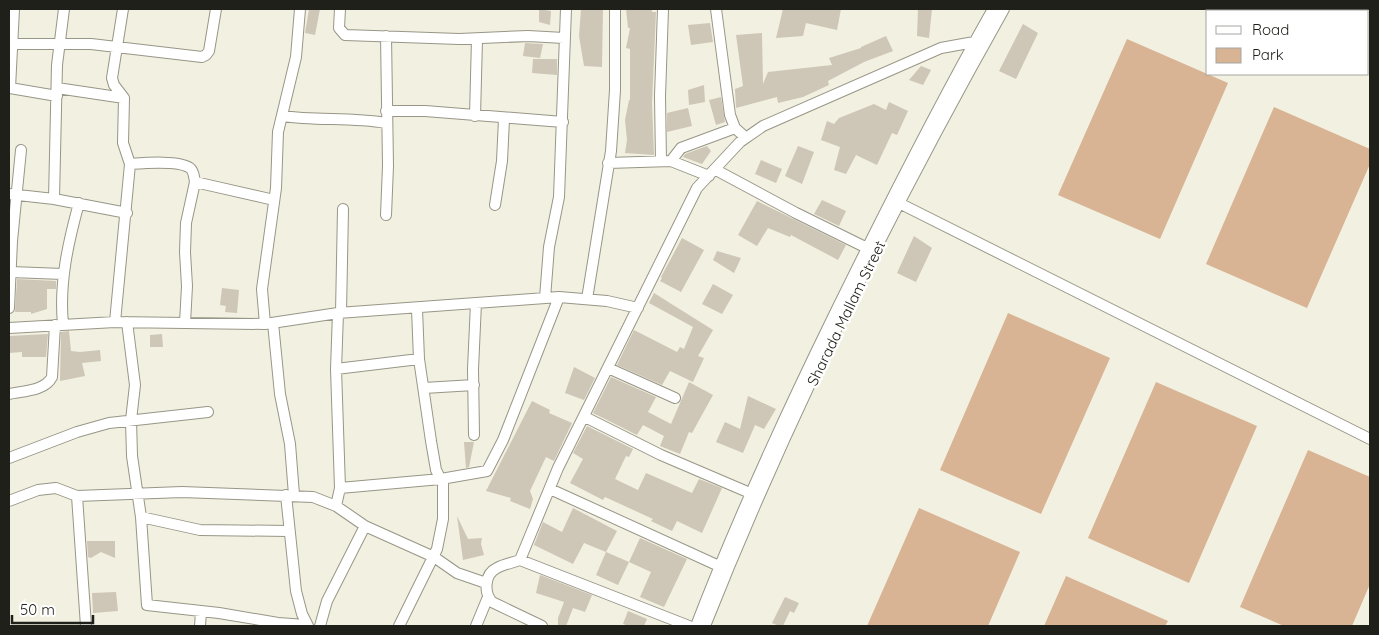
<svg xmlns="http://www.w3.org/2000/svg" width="1379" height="635" font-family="Quicksand,sans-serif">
<rect width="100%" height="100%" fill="#f2f0e0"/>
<path fill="#d8b494" d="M 1127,39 L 1228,83 L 1160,239 L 1058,195 Z
M 1274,107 L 1370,149 L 1370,164 L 1307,308 L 1206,264 Z
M 1008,313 L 1110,358 L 1041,514 L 940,470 Z
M 1156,382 L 1257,426 L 1189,583 L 1088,538 Z
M 1308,450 L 1370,477 L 1370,584 L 1352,626 L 1284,626 L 1240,607 Z
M 919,508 L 1020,552 L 988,626 L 867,626 Z
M 1066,576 L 1168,621 L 1165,626 L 1044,626 Z"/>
<path fill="#cec6b7" d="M 309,9 L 320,9 L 315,35 L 305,33 Z
M 539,9 L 551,11 L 550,25 L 539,22 Z
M 581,9 L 603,9 L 602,67 L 584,66 L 579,36 Z
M 626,9 L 652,9 L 652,12 L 656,12 L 652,103 L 654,155 L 625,153 L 627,140 L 625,120 L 629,100 L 630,100 L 630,49 L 626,48 L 630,28 L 628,28 Z
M 783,9 L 841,9 L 837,30 L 806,23 L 803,36 L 776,38 Z
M 918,9 L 932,9 L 929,38 L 917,36 Z
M 710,23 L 713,42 L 691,45 L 688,25 Z
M 1023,24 L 1038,33 L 1016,79 L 999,71 Z
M 762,33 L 763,84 L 768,72 L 832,65 L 829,58 L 861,48 L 861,47 L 886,36 L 893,51 L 864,62 L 828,81 L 829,85 L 803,97 L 778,103 L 777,97 L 736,108 L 735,89 L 743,86 L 736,35 Z
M 525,43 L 543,44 L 540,58 L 523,56 Z
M 533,59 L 557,59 L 557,75 L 532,73 Z
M 921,66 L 931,70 L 923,85 L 909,80 Z
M 704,85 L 705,102 L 689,105 L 688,90 Z
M 721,97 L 725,122 L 716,125 L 709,100 Z
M 889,102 L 908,111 L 897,135 L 892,133 L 877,165 L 856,155 L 846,174 L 834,170 L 840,147 L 821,140 L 827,121 L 834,124 L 839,118 L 874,104 L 886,110 Z
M 688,108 L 692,126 L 667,132 L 667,113 Z
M 707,146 L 711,151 L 702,164 L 683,157 L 685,154 Z
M 798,146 L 814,152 L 802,184 L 785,176 Z
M 761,160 L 782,169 L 776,183 L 755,174 Z
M 822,200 L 846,211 L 839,226 L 814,214 Z
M 757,201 L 846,245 L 838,260 L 791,235 L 790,237 L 768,228 L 757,246 L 738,235 Z
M 914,236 L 932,248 L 916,282 L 897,273 Z
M 682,238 L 704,250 L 681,292 L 660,281 L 662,278 L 661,277 Z
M 717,251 L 741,258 L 734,273 L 713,260 Z
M 17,279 L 56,281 L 56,289 L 47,289 L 47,309 L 31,314 L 31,312 L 15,312 Z
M 713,284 L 733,295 L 722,314 L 702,304 Z
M 222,288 L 239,290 L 237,313 L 225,312 L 226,306 L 220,305 Z
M 654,293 L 713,330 L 698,356 L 704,358 L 693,382 L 670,371 L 662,385 L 617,365 L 634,330 L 677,352 L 680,347 L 684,349 L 693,327 L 649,303 Z
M 69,331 L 71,351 L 80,352 L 100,350 L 101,361 L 82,363 L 85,376 L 60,381 L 61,332 Z
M 48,334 L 46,357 L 22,357 L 22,352 L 9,353 L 9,336 Z
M 162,334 L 163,347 L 150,347 L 150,335 Z
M 574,367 L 595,378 L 584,400 L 565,393 Z
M 611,377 L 656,397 L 648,412 L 671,424 L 689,382 L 713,395 L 692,433 L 689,432 L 680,454 L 660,446 L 664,436 L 643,425 L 637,435 L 593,413 Z
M 748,396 L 776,409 L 764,429 L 755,425 L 743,453 L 716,442 L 725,422 L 740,429 Z
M 532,401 L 550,410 L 549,413 L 572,423 L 554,461 L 546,457 L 530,491 L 533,499 L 530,509 L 510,501 L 511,498 L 486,491 Z
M 587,426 L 633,449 L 629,457 L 626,456 L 615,479 L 638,490 L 646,473 L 692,493 L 699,479 L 722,488 L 702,533 L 677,521 L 672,531 L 651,521 L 653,519 L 605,497 L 603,500 L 570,483 L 583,459 L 573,453 Z
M 464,442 L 474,442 L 469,467 L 466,468 Z
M 573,508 L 617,531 L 606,552 L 584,543 L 573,564 L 534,545 L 543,522 L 562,532 Z
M 457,516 L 468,539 L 482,538 L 481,544 L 484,555 L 463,560 Z
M 640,538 L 687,559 L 664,607 L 640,597 L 651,572 L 629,562 Z
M 87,541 L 115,541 L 115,558 L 101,552 L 91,558 L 88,557 Z
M 606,552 L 629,562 L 618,585 L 596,575 Z
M 540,575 L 592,595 L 585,612 L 573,608 L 566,626 L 558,626 L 558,618 L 564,602 L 536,593 Z
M 116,592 L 118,611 L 93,613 L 92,593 Z
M 785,597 L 799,603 L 794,613 L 790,611 L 783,626 L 779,626 L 772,623 Z
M 628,611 L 647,619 L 644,626 L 629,626 L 623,624 Z"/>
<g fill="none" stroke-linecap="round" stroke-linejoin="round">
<defs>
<path id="minor" d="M 14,9 L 10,88 L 57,96
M 340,9 L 339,28 L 345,35 L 459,39 L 528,36 L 564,38
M 716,9 L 730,115 L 735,128 L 745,137
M 9,44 L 91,44 L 202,57 L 206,55 L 209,51 L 216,9
M 57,88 L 124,98
M 386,111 L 425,111 L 563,122
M 282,116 C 317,121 351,117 386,123
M 475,116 L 477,39
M 661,161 L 660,96 L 663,9
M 671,161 L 681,148 L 735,128
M 608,163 L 671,161 L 709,176
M 130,164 C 144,163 179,160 190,168 C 194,171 194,177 195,182 L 186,223 L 185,252 L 187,286 L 185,323
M 716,170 L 796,213 L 867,248
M 195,182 L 274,200
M 9,194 L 54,199 L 127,213
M 54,199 L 57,65 L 64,9
M 899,203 L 1370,439
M 495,205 L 502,161 L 504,119
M 386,215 L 388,166 L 386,36
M 11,272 L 63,274
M 545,298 L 549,247 L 559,197 L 566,9
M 587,299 L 611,151 L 615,90 L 615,9
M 9,308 L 12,241 L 21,150
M 341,313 L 343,209
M 115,322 L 130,164 L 123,143 L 124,98 L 114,85 L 112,78 L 123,9
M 127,322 L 135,385 L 131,420 L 132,456 L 141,517 L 147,605 L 219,613 L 278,623 L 306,625
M 273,323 L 280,394 L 290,444 L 294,495
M 63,324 C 59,283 68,243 79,203
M 265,324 L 262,289 L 276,188 L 278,132 L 296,57 L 300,9
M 9,328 L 115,322 L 265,324 L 338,313 L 559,297 L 607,301 L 638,308
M 608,368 L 675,398
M 336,369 L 419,359
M 424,388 L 474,385
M 9,394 C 23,391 45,391 52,377 L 55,325
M 585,417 L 661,455 L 750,493
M 474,435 L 473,369 L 476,303
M 9,458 L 77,432 L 109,423 L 208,412
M 340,488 L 441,479 L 487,471 L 503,440 L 559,297
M 550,489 L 719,566
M 286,495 L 296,591 L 302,614 L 308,626
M 77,496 L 86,626
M 9,501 L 38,490 L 56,488 L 77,496 L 182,492 L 313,497 L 336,506 L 365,526 L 434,557 L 457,573 L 486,583
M 336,506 L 340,488 L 336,369 L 338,313
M 141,517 L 200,530 L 289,531
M 520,560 L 558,468 L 697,188 L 740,142 L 763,126 L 941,48 L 974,42 L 983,47
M 200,626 L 201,612
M 320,626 L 327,601 L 365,526
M 399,626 L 437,549 L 443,519 L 443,484 L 436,470 L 431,441 L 419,359 L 417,309
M 476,626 L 488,597
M 542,626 L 492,602 C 484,593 484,574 497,568 C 504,564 512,563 520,560 L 689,626
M 696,626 C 737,519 785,415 836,311 C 886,209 937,108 993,9
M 705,626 C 789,414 892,208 1004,9"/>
</defs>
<use href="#minor" stroke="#989687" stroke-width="12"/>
<use href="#minor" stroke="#fff" stroke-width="10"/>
</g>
<g text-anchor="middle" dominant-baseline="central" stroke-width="5" stroke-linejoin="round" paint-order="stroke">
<g font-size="15" fill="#20201a" stroke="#fff">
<text transform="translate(846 313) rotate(-64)">Sharada Mallam Street</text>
</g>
</g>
<rect width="1379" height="635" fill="none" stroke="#20201a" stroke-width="20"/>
<rect x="1206" y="10" width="162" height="65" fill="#ffffff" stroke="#a6a6a3"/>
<rect x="1216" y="26" width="25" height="8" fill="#ffffff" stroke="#a6a6a3"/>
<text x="1252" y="35" font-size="15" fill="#20201a">Road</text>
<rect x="1216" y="48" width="25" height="15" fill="#d8b494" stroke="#a6a6a3"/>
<text x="1252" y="60" font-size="15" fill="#20201a">Park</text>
<path d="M12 615v8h81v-8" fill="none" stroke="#20201a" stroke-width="2.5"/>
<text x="20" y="615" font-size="15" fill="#20201a" stroke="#ffffff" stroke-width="4" paint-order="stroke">50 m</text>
</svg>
